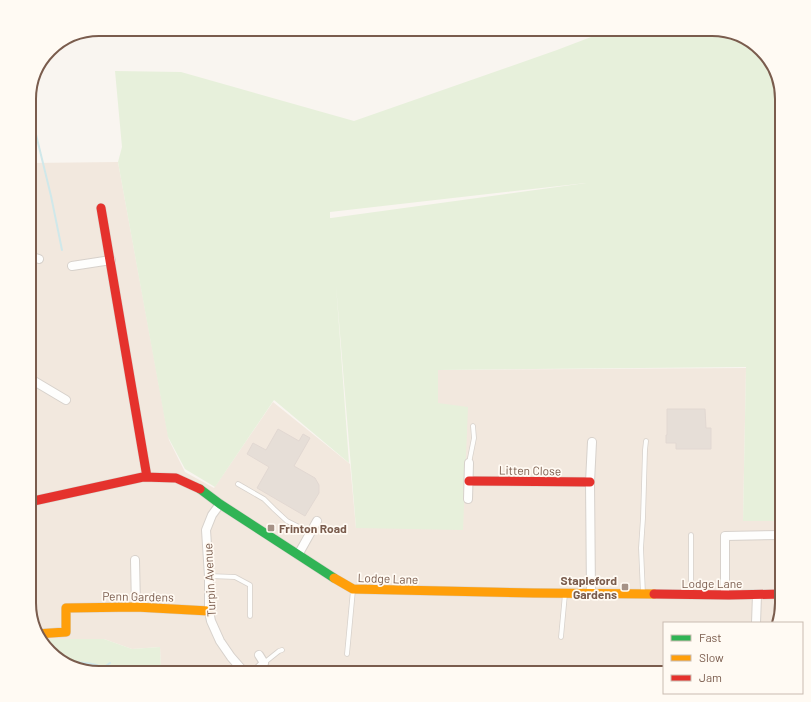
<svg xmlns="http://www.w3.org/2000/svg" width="811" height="702" font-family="Barlow,sans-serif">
<rect width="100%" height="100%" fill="#f9f5f0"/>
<path fill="#f2e8de" d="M 118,162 L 169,440 L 185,472 L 214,488 L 273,402 L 350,464 L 356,528 L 468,408 L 437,404 L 438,370 L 746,368 L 743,520 L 782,521 L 782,603 L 774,623 L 664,623 L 664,673 L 169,673 L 161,670 L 160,647 L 132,649 L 104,639 L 40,639 L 36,634 L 29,607 L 29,163 Z"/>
<path fill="#e7f0db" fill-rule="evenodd" d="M 612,29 L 712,29 L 758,47 L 777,72 L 782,99 L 782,521 L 743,521 L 746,367 L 438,370 L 438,403 L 468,407 L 463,530 L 356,528 L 336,285 L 349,463 L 274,400 L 215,487 L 185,469 L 168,437 L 118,162 L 122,147 L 115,71 L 181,72 L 354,121 L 557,50 ZM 586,183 L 331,218 L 330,218 L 330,212 Z
M 40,639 L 104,639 L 132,649 L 160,647 L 161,670 L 169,673 L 99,673 L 53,655 Z"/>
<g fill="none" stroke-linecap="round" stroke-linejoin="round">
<path stroke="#d0e8ea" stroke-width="2" d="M 29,109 L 31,114 L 51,196 L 62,250
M 70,662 C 86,662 101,664 115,673
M 104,667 L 110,663"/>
</g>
<path fill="#e6ded7" stroke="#e2d8d2" d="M 667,409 L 705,409 L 706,428 L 711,428 L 711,449 L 676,449 L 676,443 L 666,443 L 666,435 L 667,435 Z
M 278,429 L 299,441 L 303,434 L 310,438 L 294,466 L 315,478 L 319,485 L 319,493 L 305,516 L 257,488 L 269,467 L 247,454 L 253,443 L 266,450 Z"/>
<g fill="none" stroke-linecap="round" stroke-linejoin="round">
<defs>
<path id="lane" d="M 469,463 L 474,438 L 473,426
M 238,484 L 264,499 L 274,509 L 287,521 L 301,528 L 312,529
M 209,576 L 235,577 L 250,585 L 250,616
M 691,593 L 691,535
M 643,594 L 641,548 L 643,518 L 645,450 L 646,441
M 561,637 L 565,594
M 347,654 L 353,590
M 264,663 L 279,651 L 282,650"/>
<path id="street" d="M 29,256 L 39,259
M 72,266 L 111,260
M 29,378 L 66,400
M 468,499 L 469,463
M 220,504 L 212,515 L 206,530 L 209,576 L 209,611 L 211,621 L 220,641 L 231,657 L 245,673
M 298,555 L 317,521
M 135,560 L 136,607
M 591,594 L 590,482 L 592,442
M 725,595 L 725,536 L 782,535
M 756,623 L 757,595
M 254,673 L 264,663 L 259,655"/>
<path id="fast" d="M 200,489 L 220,504 L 334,578"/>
<path id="slow" d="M 334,578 L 353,589 L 534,593 L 654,594
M 36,634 L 66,632 L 66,608 L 136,607 L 209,611"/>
<path id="jam" d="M 101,208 L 147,477
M 469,481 L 590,482
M 29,502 L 143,477 L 176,478 L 200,489
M 654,594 L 729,595 L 782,594"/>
</defs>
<use href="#lane" stroke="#d7d1cb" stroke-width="5.5"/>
<use href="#street" stroke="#d7d1cb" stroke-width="10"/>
<use href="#fast" stroke="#d9d2cb" stroke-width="10"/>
<use href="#slow" stroke="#d9d2cb" stroke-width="10"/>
<use href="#jam" stroke="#d9d2cb" stroke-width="10"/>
<use href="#lane" stroke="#fefefd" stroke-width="4"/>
<use href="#street" stroke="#fefefd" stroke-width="8"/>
<use href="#fast" stroke="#30b455" stroke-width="9"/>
<use href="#slow" stroke="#ff9f0a" stroke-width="9"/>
<use href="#jam" stroke="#e5322d" stroke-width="9"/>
</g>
<g fill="#a69286" stroke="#fffaf3" stroke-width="1.5">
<rect x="267" y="524" width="8" height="8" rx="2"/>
<rect x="621" y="583" width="8" height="8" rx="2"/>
</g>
<g text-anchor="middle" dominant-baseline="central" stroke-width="3.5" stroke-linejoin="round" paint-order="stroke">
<g font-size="12" fill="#7a5c4d" stroke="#fffaf3">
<text transform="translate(530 470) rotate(1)">Litten Close</text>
<text transform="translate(388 578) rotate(2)">Lodge Lane</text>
<text transform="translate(209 580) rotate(-93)">Turpin Avenue</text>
<text x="712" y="583">Lodge Lane</text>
<text transform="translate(138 596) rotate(1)">Penn Gardens</text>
</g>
<g font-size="12" font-weight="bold" fill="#7a5c4d" stroke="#fffaf3" text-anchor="start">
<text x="279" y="528">Frinton Road</text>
<text x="617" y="580" text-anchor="end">Stapleford<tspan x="617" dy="14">Gardens</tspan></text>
</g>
</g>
<path d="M0 0H811V702H0ZM99 36H712A63 63 0 0 1 775 99V603A63 63 0 0 1 712 666H99A63 63 0 0 1 36 603V99A63 63 0 0 1 99 36Z" fill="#fffaf3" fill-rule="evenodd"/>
<path fill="none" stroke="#7a5c4d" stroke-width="2" d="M99 36H712A63 63 0 0 1 775 99V603A63 63 0 0 1 712 666H99A63 63 0 0 1 36 603V99A63 63 0 0 1 99 36Z"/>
<rect x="663" y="622" width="140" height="72" fill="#fffaf3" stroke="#cabbb1"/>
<rect x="671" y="635" width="20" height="6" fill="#30b455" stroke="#cabbb1"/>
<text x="699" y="642" font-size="12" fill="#7a5c4d">Fast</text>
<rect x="671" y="655" width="20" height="6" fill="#ff9f0a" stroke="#cabbb1"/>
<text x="699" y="662" font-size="12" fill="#7a5c4d">Slow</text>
<rect x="671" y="675" width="20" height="6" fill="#e5322d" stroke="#cabbb1"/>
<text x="699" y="682" font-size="12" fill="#7a5c4d">Jam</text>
</svg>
